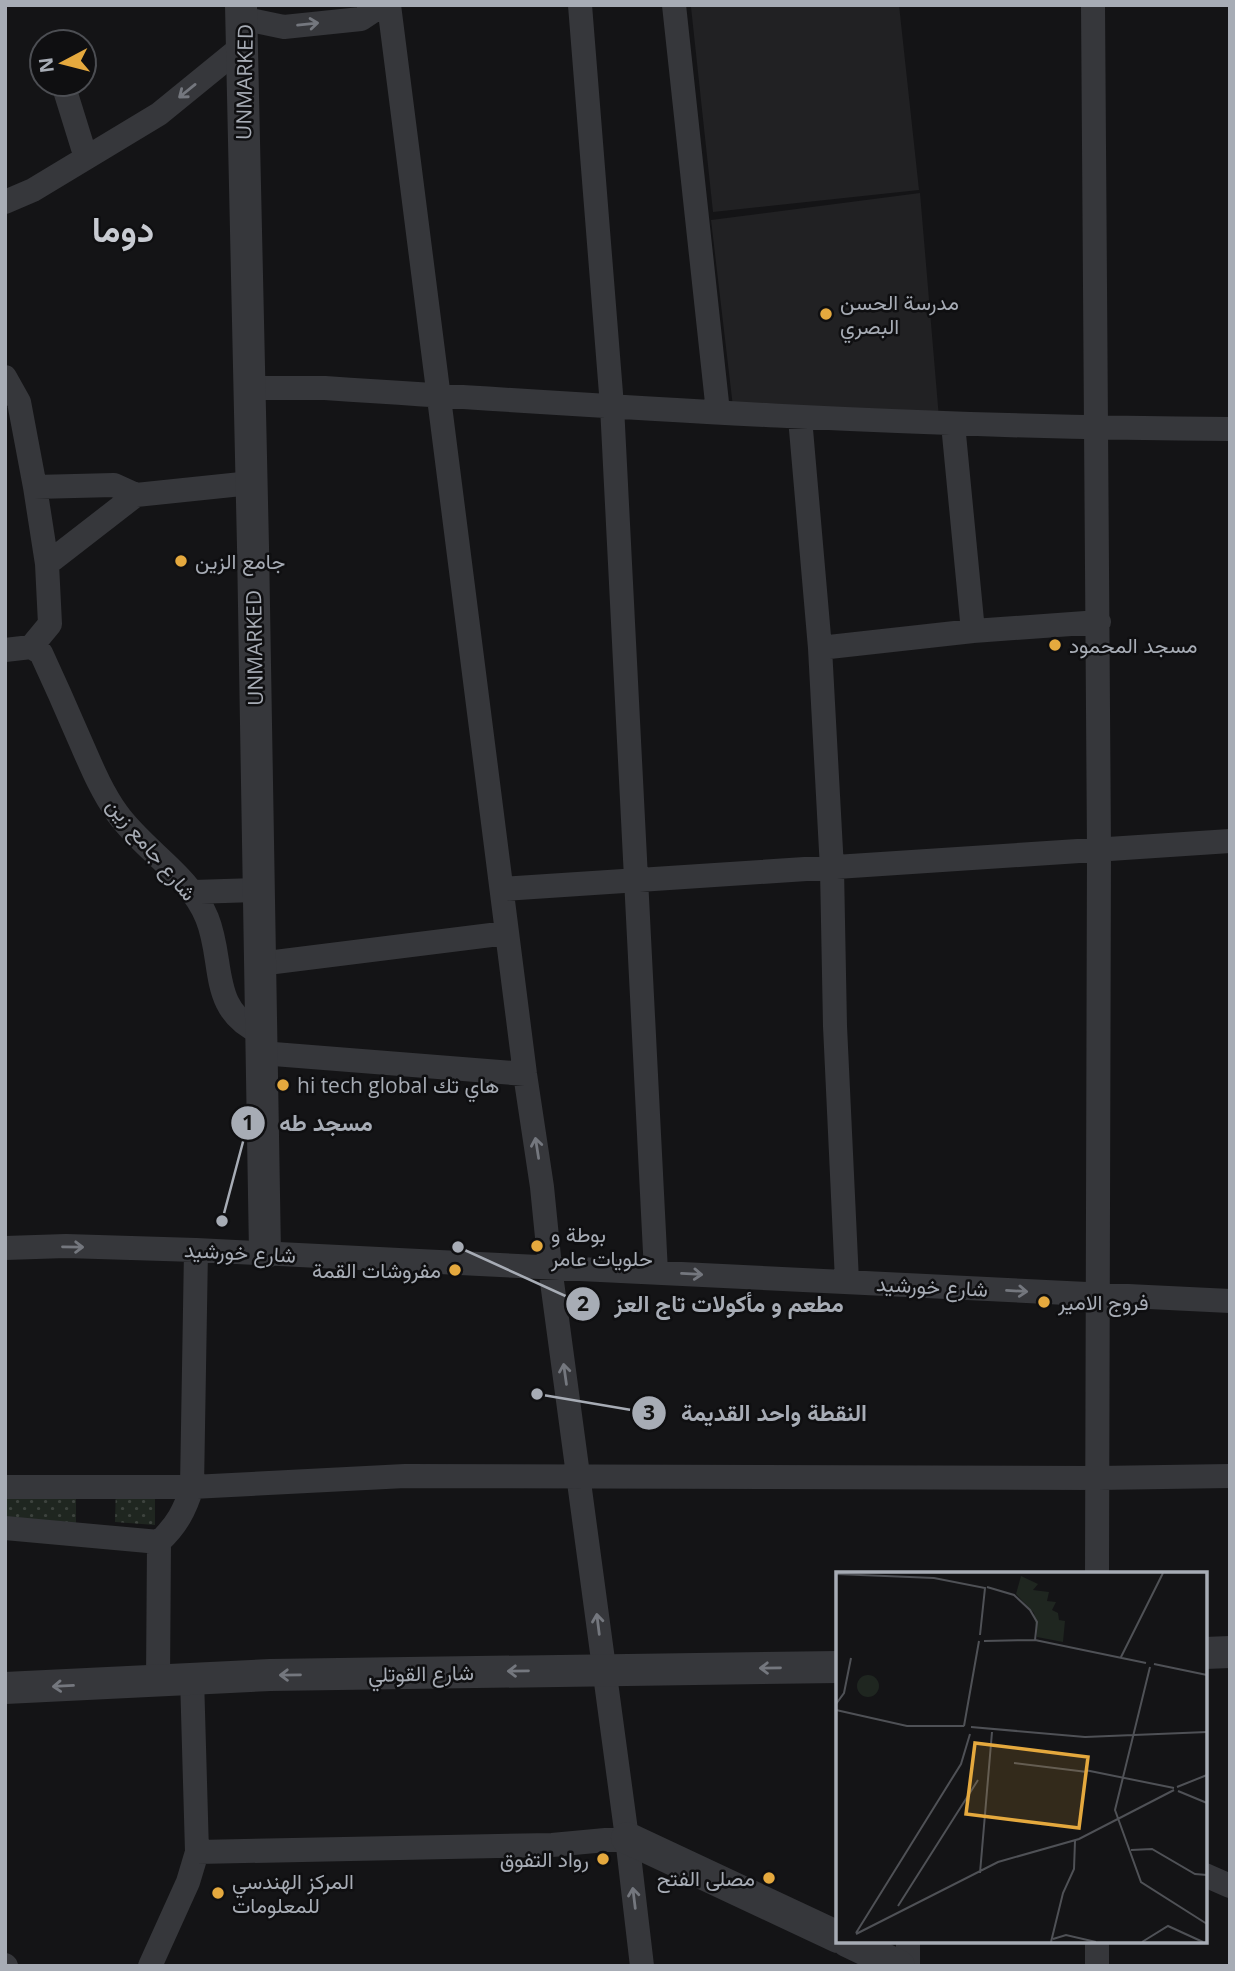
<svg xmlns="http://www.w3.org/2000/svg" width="1235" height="1971" font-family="'Open Sans',Vazirmatn,sans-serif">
<defs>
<pattern id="green-dots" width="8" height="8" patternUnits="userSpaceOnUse" patternTransform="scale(1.75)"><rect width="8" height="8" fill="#1f2620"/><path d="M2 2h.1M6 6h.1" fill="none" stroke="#3d433e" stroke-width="1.8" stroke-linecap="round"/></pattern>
</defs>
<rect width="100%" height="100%" fill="#141416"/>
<path fill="#212123" d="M 709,5 L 899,5 L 919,190 L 713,212 L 691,7 Z
M 920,193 L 939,418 L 733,407 L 711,220 Z"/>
<path fill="url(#green-dots)" d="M 116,1485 L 155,1486 L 155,1525 L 115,1522 Z
M 5,1499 L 76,1499 L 76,1530 L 5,1523 Z"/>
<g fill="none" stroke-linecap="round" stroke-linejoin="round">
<path stroke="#36373b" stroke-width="24" d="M 389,5 L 525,1074 L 542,1187 L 550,1267 L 627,1838 L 642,1966
M 580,5 L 612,406 L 656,1272
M 674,5 L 718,412
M 1093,5 L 1099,850 L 1097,1574
M 241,18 L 284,27 L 361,19 L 382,5
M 63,84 L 86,158
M 5,202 L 33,190 L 159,114 L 240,48
M 5,377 L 19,402 L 35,487 L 114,485 L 136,495 L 47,564
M 250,388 L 325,388 C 626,408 928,428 1230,429
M 800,418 L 820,648 L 832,869 L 835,1026 L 847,1281
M 953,424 L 973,631
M 136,495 L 251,483
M 31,647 L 50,624 L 47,564 L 35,487
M 820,648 L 973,631 L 1099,622
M 5,650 L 31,647 L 41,653 C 54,681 66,708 78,736 C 90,763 100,789 117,813 C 144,851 189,874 207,918 C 225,962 208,1010 261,1033
M 502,889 L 1230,841
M 193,892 L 258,890
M 259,964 L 507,933
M 261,1053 L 525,1074
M 5,1248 L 66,1246 L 196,1250 L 1230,1301
M 5,1487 L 192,1487 L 405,1476 L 1098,1478 L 1230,1476
M 5,1528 L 159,1542 C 177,1525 185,1510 192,1487 L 196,1250
M 158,1681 L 159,1542
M 197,1852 L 552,1845 L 627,1838
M 1205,1875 L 1230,1886
M 908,1941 L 908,1966
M 5,1965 L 6,1966
M 150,1966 L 188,1882 L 197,1852 L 192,1677
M 1097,1966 L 1097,1941"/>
<path stroke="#36373b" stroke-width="32" d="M 241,5 L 253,547 L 265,1253
M 1205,1653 L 1230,1652
M 5,1688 L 270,1675 L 838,1667
M 627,1838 L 838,1937
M 847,1941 L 899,1966"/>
</g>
<defs><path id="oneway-shaft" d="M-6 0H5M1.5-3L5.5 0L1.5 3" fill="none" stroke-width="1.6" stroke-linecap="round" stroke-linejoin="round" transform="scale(1.75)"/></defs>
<g stroke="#74777e">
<use href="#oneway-shaft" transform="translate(308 24) rotate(-6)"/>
<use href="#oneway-shaft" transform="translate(187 91) rotate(141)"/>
<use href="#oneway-shaft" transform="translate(537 1148) rotate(-99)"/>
<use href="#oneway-shaft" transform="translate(73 1247) rotate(1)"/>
<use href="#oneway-shaft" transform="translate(692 1274) rotate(3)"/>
<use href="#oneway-shaft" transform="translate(1017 1291) rotate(3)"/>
<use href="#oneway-shaft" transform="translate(565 1374) rotate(-98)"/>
<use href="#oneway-shaft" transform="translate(598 1624) rotate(-97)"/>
<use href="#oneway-shaft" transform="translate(770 1668) rotate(179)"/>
<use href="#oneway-shaft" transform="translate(518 1671) rotate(179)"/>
<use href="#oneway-shaft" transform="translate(290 1675) rotate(179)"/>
<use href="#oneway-shaft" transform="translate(63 1686) rotate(177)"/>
<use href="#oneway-shaft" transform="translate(634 1898) rotate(-97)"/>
</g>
<g fill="#e5a93e" stroke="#0f0f11" stroke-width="2.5">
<circle cx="826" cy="314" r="7"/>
<circle cx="181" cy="561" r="7"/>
<circle cx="1055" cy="645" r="7"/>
<circle cx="283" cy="1085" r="7"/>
<circle cx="537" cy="1246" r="7"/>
<circle cx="455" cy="1270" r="7"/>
<circle cx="1044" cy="1302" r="7"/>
<circle cx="603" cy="1859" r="7"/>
<circle cx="769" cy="1878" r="7"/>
<circle cx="218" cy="1893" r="7"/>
</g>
<g text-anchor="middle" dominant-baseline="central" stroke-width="5" stroke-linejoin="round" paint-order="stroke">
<g font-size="21" fill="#a7acb5" stroke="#0f0f11">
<text transform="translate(244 82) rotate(-89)">UNMARKED</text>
<text transform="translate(254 648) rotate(-91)">UNMARKED</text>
<text transform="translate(152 849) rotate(50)">شارع جامع زين</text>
<text transform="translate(240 1252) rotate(3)">شارع خورشيد</text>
<text transform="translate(932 1286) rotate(3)">شارع خورشيد</text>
<text transform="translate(421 1673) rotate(-1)">شارع القوتلي</text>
</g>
<g font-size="21" fill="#a7acb5" stroke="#0f0f11" text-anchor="start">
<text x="840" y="302">مدرسة الحسن<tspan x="840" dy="24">البصري</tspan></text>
<text x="195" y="561">جامع الزين</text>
<text x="1069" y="645">مسجد المحمود</text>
<text x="297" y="1085">hi tech global هاي تك</text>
<text x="551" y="1234">بوطة و<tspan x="551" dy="24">حلويات عامر</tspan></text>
<text x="441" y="1270" text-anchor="end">مفروشات القمة</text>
<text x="1058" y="1302">فروج الامير</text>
<text x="589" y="1859" text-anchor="end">رواد التفوق</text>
<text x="755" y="1878" text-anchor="end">مصلى الفتح</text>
<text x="232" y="1881">المركز الهندسي<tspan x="232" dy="24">للمعلومات</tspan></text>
</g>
<g font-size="35" font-weight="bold" fill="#c8cbd2" stroke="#0f0f11">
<text x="123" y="228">دوما</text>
</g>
</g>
<g transform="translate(836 1572)">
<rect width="371" height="371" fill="#141416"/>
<path d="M 185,4 L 202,12 L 197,18 L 213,20 L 211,29 L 220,30 L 216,38 L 222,41 L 223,48 L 229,49 L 227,70 L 201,65 L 198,41 L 180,22 Z" fill="#1f2620"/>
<path d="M21 114a11 11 0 1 1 22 0a11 11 0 1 1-22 0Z" fill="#1f2620"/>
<path fill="none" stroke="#4f5156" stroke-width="2" d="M 0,2 L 98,6 L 149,16 L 144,63M 151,15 L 178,23 L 194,38 L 201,50 L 199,68M 148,69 L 199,68 L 310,91M 285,85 L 327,1M 318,92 L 371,103M 314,95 L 279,238 L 305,310 L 371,352M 0,132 L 8,121 L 15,86M 0,138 L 71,154 L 128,154M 128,154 L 143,69M 135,155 L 249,165 L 371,160M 178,191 L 251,200M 249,198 L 338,216M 341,215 L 371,203M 342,219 L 371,231M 295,278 L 316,277 L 359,302 L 371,303M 144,301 L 156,160M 62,334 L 142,208M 20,361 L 125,192 L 134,162M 20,362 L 162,290 L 243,267 L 338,218M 217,367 L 230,363 L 260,370M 215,370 L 227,321 L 238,297 L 239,269M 306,370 L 332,354 L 367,370"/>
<path fill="#e5a93e" fill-opacity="0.15" stroke="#e5a93e" stroke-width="3.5" d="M 139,171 L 252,185 L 243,256 L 130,242 Z"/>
<rect width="371" height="371" fill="none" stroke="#a7acb5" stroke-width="3.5"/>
</g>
<path fill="none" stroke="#a7acb5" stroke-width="2.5" d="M222 1221L248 1123M458 1247L583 1304M537 1394L649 1413"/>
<g fill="#a7acb5" stroke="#0f0f11" stroke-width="2.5">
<circle cx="222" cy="1221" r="7"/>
<circle cx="458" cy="1247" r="7"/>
<circle cx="537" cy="1394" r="7"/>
<circle cx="248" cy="1123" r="18"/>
<circle cx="583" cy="1304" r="18"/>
<circle cx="649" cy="1413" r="18"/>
</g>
<g font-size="21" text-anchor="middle" font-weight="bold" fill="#111">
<text x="248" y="1130">1</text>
<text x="583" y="1311">2</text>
<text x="649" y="1420">3</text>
</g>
<g font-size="23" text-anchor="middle" font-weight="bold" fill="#a7acb5" stroke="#0f0f11" stroke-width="5" stroke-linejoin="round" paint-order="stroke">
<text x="326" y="1131">مسجد طه</text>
<text x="729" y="1312">مطعم و مأكولات تاج العز</text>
<text x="774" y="1421">النقطة واحد القديمة</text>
</g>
<rect width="1235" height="1971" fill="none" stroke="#a7acb5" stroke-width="14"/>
<g transform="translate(63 63) rotate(263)"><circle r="33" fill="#0f0f11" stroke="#4c4e53" stroke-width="2"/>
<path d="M0-5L12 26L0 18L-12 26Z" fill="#e5a93e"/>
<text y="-10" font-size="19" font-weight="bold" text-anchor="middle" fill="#a7acb5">N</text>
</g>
</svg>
